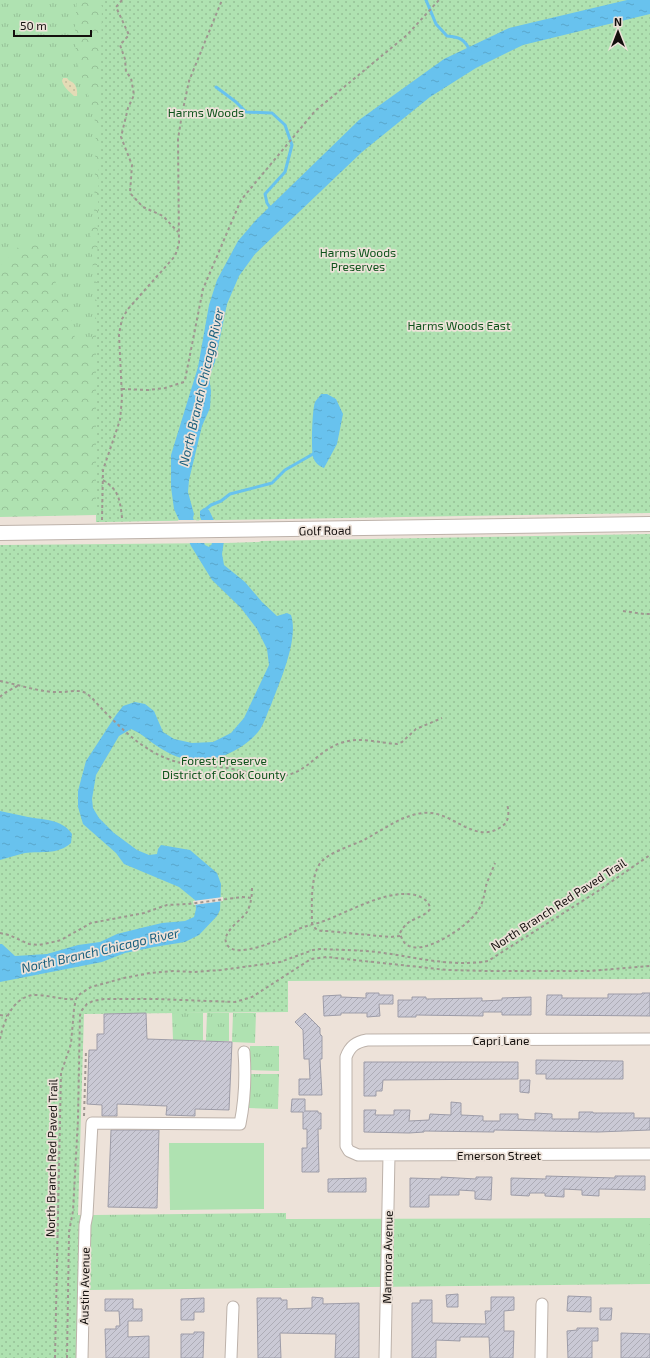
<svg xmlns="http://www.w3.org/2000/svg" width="650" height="1358" font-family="'Exo 2',sans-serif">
<defs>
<pattern id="grass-tufts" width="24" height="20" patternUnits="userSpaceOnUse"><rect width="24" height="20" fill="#afe2b1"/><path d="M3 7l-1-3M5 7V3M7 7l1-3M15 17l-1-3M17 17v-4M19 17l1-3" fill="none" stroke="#96c197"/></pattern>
<pattern id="forest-crowns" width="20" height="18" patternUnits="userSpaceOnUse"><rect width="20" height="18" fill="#afe2b1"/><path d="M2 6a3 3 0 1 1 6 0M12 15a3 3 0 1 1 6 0" fill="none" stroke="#96c197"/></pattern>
<pattern id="sand-dots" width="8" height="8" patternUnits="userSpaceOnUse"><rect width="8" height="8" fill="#e4dbb6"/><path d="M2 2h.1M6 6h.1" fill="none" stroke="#c3bb9b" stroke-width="1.8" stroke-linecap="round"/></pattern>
<pattern id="park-dots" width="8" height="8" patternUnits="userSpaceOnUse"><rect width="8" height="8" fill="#afe2b1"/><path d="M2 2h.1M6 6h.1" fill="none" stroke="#96c197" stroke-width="1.8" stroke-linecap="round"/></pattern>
<pattern id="water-ripples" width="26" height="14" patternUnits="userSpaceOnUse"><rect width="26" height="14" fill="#68c2ee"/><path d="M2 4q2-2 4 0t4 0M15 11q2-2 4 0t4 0" fill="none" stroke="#59a6cb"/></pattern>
<pattern id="building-hatch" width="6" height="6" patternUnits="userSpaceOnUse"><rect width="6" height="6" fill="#cac9d5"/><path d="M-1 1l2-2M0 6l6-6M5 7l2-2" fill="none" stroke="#adacb6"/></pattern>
</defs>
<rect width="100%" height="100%" fill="#ede2d9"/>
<path fill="url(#grass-tufts)" d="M 0,0 L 102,0 L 96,508 L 0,509 Z
M 172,1013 L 203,1013 L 203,1040 L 173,1040 Z
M 207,1013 L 229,1013 L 229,1041 L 206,1041 Z
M 233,1013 L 256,1013 L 255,1043 L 232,1042 Z
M 250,1046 L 279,1046 L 279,1071 L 250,1070 Z
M 250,1074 L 279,1074 L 278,1109 L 249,1108 Z
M 286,1213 L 286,1219 L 650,1218 L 650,1284 L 88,1290 L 90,1222 L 93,1215 Z"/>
<path fill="url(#forest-crowns)" d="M 77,0 L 627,0 L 178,520 L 96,522 L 96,515 L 0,517 L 0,265 L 6,261 L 20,245 L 30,240 L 43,246 L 48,257 L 49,268 L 58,287 L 70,314 L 75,338 L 83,343 L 91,340 L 95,331 L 95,296 L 90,229 L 94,212 L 96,127 L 92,106 L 76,60 L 75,27 Z"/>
<path fill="url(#sand-dots)" d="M 63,78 L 67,78 C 68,80 70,81 72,82 C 76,84 78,91 77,96 L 74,96 C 69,91 64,88 62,81 Z"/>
<path fill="url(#park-dots)" d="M 102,0 L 650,0 L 650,513 L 96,522 L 96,321 Z
M 650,534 L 650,979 L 288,981 L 288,1012 L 84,1014 L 78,1215 L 83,1215 L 78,1358 L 0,1358 L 0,545 L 227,543 L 259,542 L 261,541 Z"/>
<path fill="#afe2b1" d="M 169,1143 L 264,1143 L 264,1209 L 170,1210 Z"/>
<path fill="url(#water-ripples)" d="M 627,0 L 650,0 L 650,14 L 523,45 L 476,68 L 430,97 L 362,152 L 255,254 L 239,276 L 227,304 L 215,362 L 209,377 L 211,391 L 210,408 L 202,426 L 189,480 L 188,492 L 194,514 L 193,518 L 205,545 L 209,547 L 212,544 L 200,517 L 200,511 L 204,508 L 209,510 L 224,541 L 222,554 L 224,565 L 245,582 L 262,602 L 277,616 L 287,613 L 291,615 C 299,639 280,681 271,705 C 267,713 264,725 258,732 C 243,749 221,760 199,760 C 181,760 171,755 157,746 C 148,740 141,733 131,729 L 119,736 L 96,775 L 92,799 L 93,808 L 99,818 L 114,833 L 137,850 L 149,855 L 157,854 L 158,849 L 161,845 L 190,850 L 217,873 L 221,884 L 220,910 L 217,916 L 199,935 L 185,942 L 154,947 L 125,953 L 102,962 L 0,982 L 0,944 L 2,944 L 15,956 L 47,954 L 78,945 L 100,942 L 117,934 L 141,928 L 162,923 L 185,921 L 194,917 L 196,909 L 195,900 L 179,887 L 124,864 L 116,853 L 83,824 L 78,807 L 78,791 L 86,761 L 116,715 L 123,706 L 135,702 L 145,704 L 154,711 L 163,732 L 174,739 L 192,743 L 213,742 L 231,733 L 244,718 L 269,665 L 267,649 L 257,629 L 241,608 L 212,580 L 191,546 L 174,509 L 171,487 L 171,455 L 198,367 L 209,305 L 217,280 L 238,241 L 256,220 L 359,120 L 444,59 L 509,28 Z
M 321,394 L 327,394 L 336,399 L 343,414 L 337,444 L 324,468 C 319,466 315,463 313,457 C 311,448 312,410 315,402 C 317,399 320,396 321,394 Z
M 0,811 C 9,813 19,815 28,817 C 44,820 62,819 72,834 L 71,843 C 58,855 41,851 25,853 C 16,855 8,858 0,860 Z"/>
<path fill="#ede2d9" d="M 178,520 L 196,520 L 207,543 L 189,543 Z
M 199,520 L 215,520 L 226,541 L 226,543 L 209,543 Z
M 223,897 L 223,901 L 194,905 L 193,901 Z"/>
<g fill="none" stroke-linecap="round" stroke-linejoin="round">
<path stroke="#68c2ee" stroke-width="3" d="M 426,0 L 436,24 L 447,36 C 459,37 465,39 470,51
M 216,87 L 236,102 L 246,112 L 272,113 L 285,125 L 292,145 L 285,172 L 265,194 L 267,203 L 271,209
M 206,509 L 211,505 L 221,501 L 230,494 L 272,483 L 285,470 L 313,454"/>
</g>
<path fill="url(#building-hatch)" stroke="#9d9ca8" d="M 366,993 L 379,993 L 379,995 L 393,995 L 393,1004 L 379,1004 L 380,1016 L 367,1017 L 367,1013 L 341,1013 L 341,1015 L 324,1016 L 323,996 L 341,995 L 341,997 L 366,998 Z
M 642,993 L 650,993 L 650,1016 L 546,1015 L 547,995 L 562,995 L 562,998 L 608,998 L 608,994 L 642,994 Z
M 412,997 L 426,997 L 426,999 L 482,998 L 482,1001 L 502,1000 L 502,998 L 531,997 L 531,1015 L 502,1015 L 502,1012 L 483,1012 L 483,1016 L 416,1015 L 416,1017 L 398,1017 L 398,1000 L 412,1000 Z
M 146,1013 L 147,1039 L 232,1042 L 229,1110 L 195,1109 L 195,1116 L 166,1115 L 167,1106 L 117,1104 L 117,1116 L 102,1116 L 102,1105 L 87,1104 L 89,1050 L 97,1050 L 97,1034 L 104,1034 L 104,1014 Z
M 305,1013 L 320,1028 L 320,1034 L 322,1036 L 322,1059 L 320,1059 L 322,1095 L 299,1095 L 299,1079 L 310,1079 L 309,1059 L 304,1059 L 303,1030 L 295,1022 Z
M 536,1060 L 623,1061 L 623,1079 L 546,1079 L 546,1074 L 536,1074 Z
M 364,1062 L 518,1062 L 518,1079 L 383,1080 L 382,1091 L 376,1091 L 376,1096 L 364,1096 Z
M 520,1080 L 530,1080 L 529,1093 L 520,1092 Z
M 292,1099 L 305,1099 L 305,1111 L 318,1111 L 318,1113 L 321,1113 L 321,1129 L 318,1129 L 319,1172 L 302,1172 L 302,1148 L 307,1148 L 307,1129 L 303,1129 L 303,1112 L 291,1112 Z
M 451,1102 L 461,1103 L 461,1115 L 483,1116 L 483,1121 L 500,1121 L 500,1114 L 518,1114 L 518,1119 L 535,1120 L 535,1113 L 552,1114 L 552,1119 L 579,1119 L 579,1112 L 593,1112 L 593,1113 L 634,1113 L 634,1118 L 650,1118 L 650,1130 L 598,1132 L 494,1130 L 494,1132 L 424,1131 L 424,1132 L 409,1133 L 364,1132 L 364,1110 L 376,1110 L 375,1115 L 394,1115 L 394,1110 L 410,1110 L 409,1121 L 429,1120 L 430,1114 L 451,1115 Z
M 111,1130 L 159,1130 L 157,1208 L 108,1207 Z
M 546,1176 L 615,1178 L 615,1176 L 645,1176 L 645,1190 L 599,1189 L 599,1196 L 582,1195 L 582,1190 L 564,1189 L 564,1197 L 545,1196 L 545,1193 L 530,1193 L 529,1196 L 511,1195 L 511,1178 L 546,1179 Z
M 441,1177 L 476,1179 L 476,1177 L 492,1177 L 491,1200 L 475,1199 L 475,1191 L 459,1190 L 459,1195 L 429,1195 L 429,1207 L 410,1207 L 410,1178 L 441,1179 Z
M 366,1178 L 366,1192 L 328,1192 L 328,1179 Z
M 458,1294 L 458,1307 L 447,1307 L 446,1295 Z
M 568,1296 L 591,1297 L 591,1312 L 567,1311 Z
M 312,1297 L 323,1298 L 323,1304 L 359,1303 L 359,1358 L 335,1358 L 336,1334 L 280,1333 L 281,1358 L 258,1358 L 257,1298 L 281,1298 L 281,1300 L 287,1300 L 287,1309 L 312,1308 Z
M 491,1297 L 514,1297 L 514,1310 L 504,1311 L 504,1331 L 514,1331 L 513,1358 L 490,1358 L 489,1337 L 460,1337 L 460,1341 L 436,1340 L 436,1358 L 412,1358 L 412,1303 L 420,1303 L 420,1300 L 432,1300 L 432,1323 L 486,1324 L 485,1311 L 491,1311 Z
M 204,1298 L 204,1312 L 194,1312 L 194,1320 L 181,1320 L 181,1299 Z
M 105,1299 L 133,1299 L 133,1309 L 142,1309 L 142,1321 L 128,1321 L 128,1337 L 149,1336 L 149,1358 L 106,1358 L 105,1329 L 116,1329 L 116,1326 L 120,1326 L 119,1311 L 105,1311 Z
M 600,1308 L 612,1308 L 611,1320 L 600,1320 Z
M 577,1328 L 598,1328 L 598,1341 L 592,1341 L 592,1358 L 568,1358 L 567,1331 L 577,1330 Z
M 194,1332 L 204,1332 L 203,1358 L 181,1358 L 181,1334 L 194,1334 Z
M 621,1333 L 650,1334 L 650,1358 L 621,1358 Z"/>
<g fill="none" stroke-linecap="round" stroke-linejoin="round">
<defs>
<path id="minor" d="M 650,1039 L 367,1040 C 356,1042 350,1046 346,1057 L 346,1146 L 349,1151 L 358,1155 L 650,1154
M 82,1358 L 85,1225 L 87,1215 L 92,1123 L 240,1124 C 245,1099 246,1078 244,1052
M 231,1358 L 233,1307
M 385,1358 L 389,1155
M 541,1358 L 542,1304"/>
<path id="major" d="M 0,533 L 650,524"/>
</defs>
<use href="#minor" stroke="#bdb2aa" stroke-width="13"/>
<use href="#major" stroke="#bdb2aa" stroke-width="16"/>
<path stroke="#9f9690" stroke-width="2" stroke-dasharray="3 3" stroke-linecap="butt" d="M 122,0 L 116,7 L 129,35 L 120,45 L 125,59 L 126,72 L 131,78 L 134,95 L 128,108 L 121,137 L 132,165 L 130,193 L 143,207 L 163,216 L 178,232
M 122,389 L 148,390 L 165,388 L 184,382 L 185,380 L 203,289 L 241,200 L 315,111 L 407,35 L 439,0
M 103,480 C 119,490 120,500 122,518
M 102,520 L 103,470 L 120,420 L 122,398 L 119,334 L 122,319 L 128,309 L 175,256 L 179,244 L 178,139 L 182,114 L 189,81 L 222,0
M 623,611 L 644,614 L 650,614
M 0,681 C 20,685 42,693 62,692 C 70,692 78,689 86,693 C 92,697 98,705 103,710 C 113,720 123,730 134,739 C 149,751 169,762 188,764 C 201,766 215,766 227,768 C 240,770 253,774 266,776 C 307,781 312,751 344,742 C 361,737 380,743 397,744 L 402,742 L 416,729 L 442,718
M 0,697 L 3,694 L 19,685
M 252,888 C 252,896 251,904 247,912 C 242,920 218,934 228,946 C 237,958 276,941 288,936 C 292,933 296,930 301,928 C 308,925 316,924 324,921 C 349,912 399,882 424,899 C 427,901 430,905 430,909 C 428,914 414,919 409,922 C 405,925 402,929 400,933 C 401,937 403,942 406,944 C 422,958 468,926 477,912 C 483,904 484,896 486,886 C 488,879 492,871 495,863
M 0,933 L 9,935 L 29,944 L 38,945 L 49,943 L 61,940 L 91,923 L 144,913 L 167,905 L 188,904 L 242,897 L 252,898
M 400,936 L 390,937 L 327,931 C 320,931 316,931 312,924 C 312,907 310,880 319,865 C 326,853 351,846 364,840 C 377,833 390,824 404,818 C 412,815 421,812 430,813 C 454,814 476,844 501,827 C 510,821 509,813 507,803
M 0,1015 L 7,1016
M 0,1039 C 4,1019 15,993 39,995 C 52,996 63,1000 76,999
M 84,1116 L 86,1050
M 55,1358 L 61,1073 L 71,1044 L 74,1009 L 76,999 L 80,994 L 91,987 L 124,978 L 150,973 L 173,971 L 194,972 L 221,970 L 280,962 L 313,950 L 320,949 C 341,950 363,950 384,953 C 418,958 454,967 488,961 L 595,893 L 650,855
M 67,1358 L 69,1232 L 73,1211 L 78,1119 L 80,1015 L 82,1010 L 87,1004 L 93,1001 L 104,999 L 156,999 L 235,1002 L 252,997 L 311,959 L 327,957 L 447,970 L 488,971 L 591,971 L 650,966"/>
<use href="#minor" stroke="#fff" stroke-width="11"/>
<use href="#major" stroke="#fff" stroke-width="14"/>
</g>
<g text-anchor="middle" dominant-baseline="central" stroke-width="3.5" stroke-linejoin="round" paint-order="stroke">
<g font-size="12" fill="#0e531b" stroke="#ede2d9">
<text x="206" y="112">Harms Woods</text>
<text x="358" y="252">Harms Woods<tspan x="358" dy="14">Preserves</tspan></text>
<text x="459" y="325">Harms Woods East</text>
<text x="224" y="760">Forest Preserve<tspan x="224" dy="14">District of Cook County</tspan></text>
</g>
<g font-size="12" fill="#14100e" stroke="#ede2d9">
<text transform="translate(325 530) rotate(-1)">Golf Road</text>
<text transform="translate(558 904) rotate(-33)">North Branch Red Paved Trail</text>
<text x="501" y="1040">Capri Lane</text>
<text x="499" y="1155">Emerson Street</text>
<text transform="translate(51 1158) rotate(-89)">North Branch Red Paved Trail</text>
<text transform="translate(387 1257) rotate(-89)">Marmora Avenue</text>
<text transform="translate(84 1286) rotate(-89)">Austin Avenue</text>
</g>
<g font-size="13" font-style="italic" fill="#195f7d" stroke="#ede2d9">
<text transform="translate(201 387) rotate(-77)">North Branch Chicago River</text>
<text transform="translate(100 950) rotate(-13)">North Branch Chicago River</text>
</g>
</g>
<g transform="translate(618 32)" stroke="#ede2d9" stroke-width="3" paint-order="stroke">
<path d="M0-3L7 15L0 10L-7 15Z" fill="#14100e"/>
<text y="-6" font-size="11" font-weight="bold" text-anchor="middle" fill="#14100e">N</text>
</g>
<path d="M14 30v6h77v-6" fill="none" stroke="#14100e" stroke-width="2"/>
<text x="20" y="30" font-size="12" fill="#14100e" stroke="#ede2d9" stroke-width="3" paint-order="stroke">50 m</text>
</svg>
